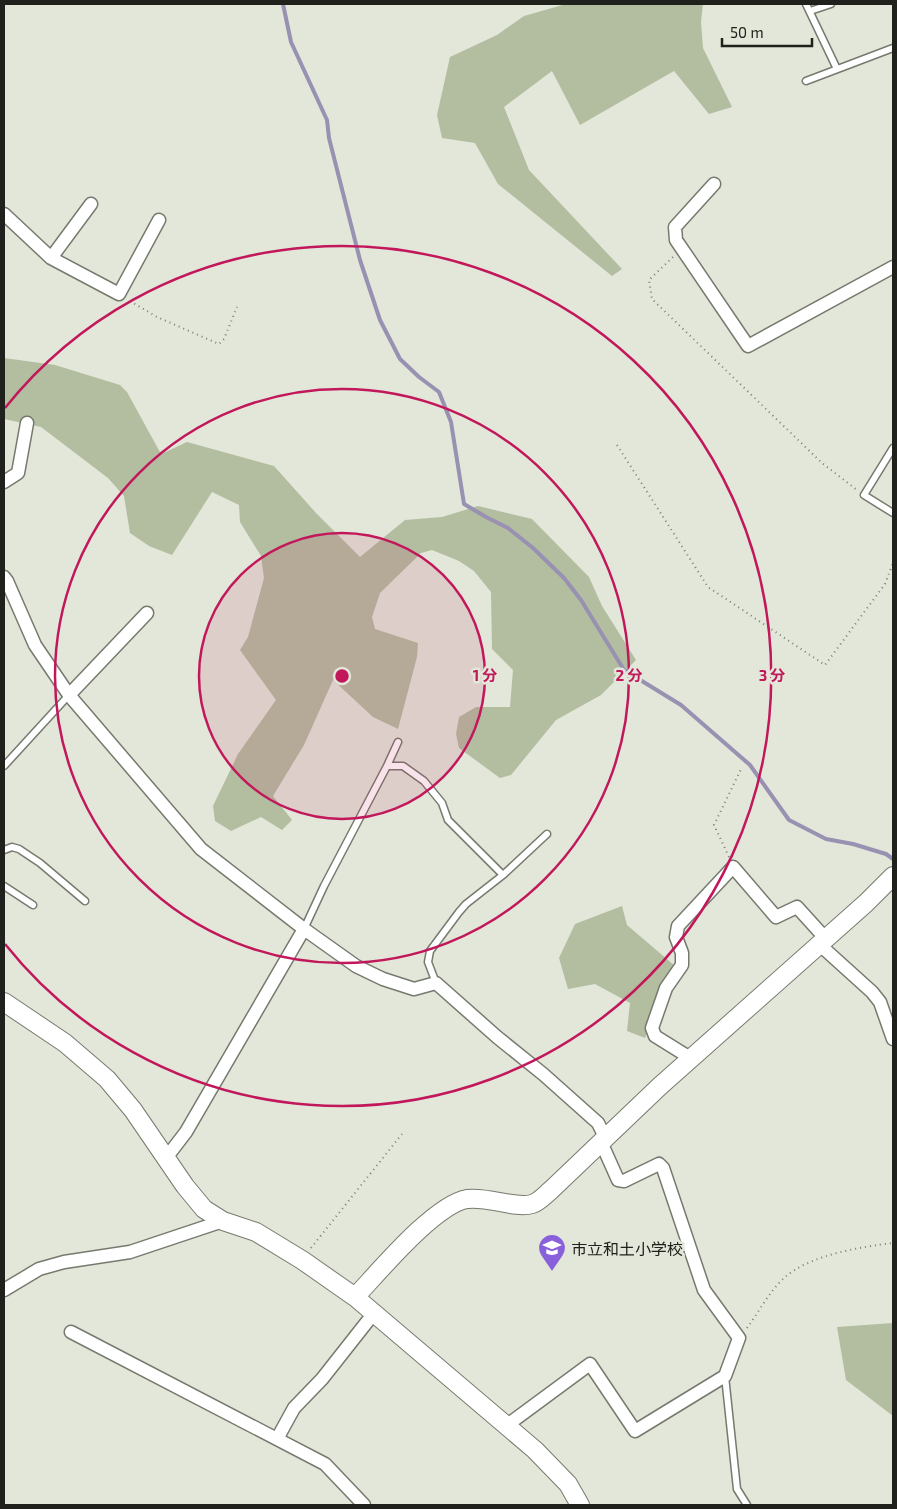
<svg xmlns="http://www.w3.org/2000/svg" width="897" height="1509" font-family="'Exo 2','Noto Sans JP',sans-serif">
<rect width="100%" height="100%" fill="#e2e7d9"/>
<path fill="#b3bda0" d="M 566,4 L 703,4 L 701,22 L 703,48 L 732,107 L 709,114 L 674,71 L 580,125 L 552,71 L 504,107 L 529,170 L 622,269 L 612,276 L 498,184 L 475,143 L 442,138 L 437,115 L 450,57 L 497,35 L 524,16 Z
M 4,358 L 55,365 L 120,385 L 127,392 L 161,454 L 187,442 L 274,466 L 316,513 L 360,557 L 405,520 L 442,517 L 478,506 L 532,519 L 589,577 L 602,606 L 636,660 L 601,695 L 556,720 L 511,775 L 500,778 L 459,748 L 456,734 L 459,717 L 476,707 L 510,707 L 513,670 L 492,649 L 491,592 L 474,571 L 459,561 L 432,550 L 421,553 L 380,593 L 372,617 L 375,629 L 418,643 L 417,657 L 398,729 L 373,717 L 333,680 L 304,745 L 273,796 L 292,820 L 282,830 L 261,817 L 231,831 L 215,821 L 213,806 L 238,754 L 276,700 L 240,650 L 248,637 L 264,578 L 261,556 L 240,522 L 239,505 L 212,492 L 172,555 L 149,546 L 130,533 L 124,496 L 108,478 L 41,427 L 4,419 Z
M 622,906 L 627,925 L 675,966 L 645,1038 L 627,1031 L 630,1003 L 595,984 L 568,989 L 559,958 L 575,924 Z
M 893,1323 L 893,1416 L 846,1380 L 837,1327 Z"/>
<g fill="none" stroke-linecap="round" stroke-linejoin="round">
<path stroke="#9891b1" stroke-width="4" d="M 283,4 L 291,42 L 327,120 L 329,138 L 360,260 L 380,320 L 400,359 L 419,377 L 439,392 L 451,422 L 464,504 L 486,517 L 508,528 L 533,548 L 564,578 L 581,600 L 624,670 L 681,705 L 750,765 L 789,820 L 826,839 L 853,844 L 886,854 L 893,859"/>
<defs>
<path id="lane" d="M 806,4 L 837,69
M 810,11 L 831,4
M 806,81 L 893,48
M 893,448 L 864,495 L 893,513
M 4,766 L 69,695
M 387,766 L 398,742
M 4,850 L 12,847 L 19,849 L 40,863 L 85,901
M 4,886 L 33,905
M 304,929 L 324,886 L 387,766 L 403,766 L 424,781 L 442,803 L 448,820 L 503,875
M 436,983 L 428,962 L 430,951 L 459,912 L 466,904 L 503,875 L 547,834
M 725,1376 L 737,1489 L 747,1505"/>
<path id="street" d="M 714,184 L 675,227 L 676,240 L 748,346 L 893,267
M 4,214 L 51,258 L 119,294 L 159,220
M 51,258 L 91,204
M 4,482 L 18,473 L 27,423
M 4,577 L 7,581 L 35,645 L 69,695 L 201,849 L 304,929 L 356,966 L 383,979 L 414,989 L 436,983 L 497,1037 L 543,1074 L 598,1123 L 605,1137
M 69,695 L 147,613
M 820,945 L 872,992 L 880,1002 L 893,1039
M 692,1059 L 655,1036 L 652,1028 L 666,988 L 682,965 L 682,953 L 676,937 L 678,926 L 733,867 L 776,917 L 797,907 L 826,939
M 166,1158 L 186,1132 L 304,929
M 4,1290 L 39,1269 L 64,1262 L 130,1252 L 223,1221
M 71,1332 L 325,1464 L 364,1505
M 506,1426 L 590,1364 L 635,1431 L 725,1376 L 739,1338 L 704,1290 L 663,1168 L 659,1164 L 624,1181 L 618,1180 L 601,1142
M 277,1439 L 294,1408 L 322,1379 L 374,1313"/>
<path id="secondary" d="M 4,1002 L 65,1043 L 107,1079 L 133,1110 L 185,1186 L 204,1209 L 223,1221 L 256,1232 L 302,1260 L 355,1297 L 535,1450 L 568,1484 L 580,1505
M 355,1297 C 379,1272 434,1205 467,1199 C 488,1196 515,1209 532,1204 C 539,1202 545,1195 551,1190 L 660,1086 L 866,903 L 893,876"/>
</defs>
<use href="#lane" stroke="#767a6e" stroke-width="9"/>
<use href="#street" stroke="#767a6e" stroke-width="15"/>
<use href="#secondary" stroke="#767a6e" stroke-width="20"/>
<path stroke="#7c7e75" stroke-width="2" stroke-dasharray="1 4" stroke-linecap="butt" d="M 673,257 L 649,280 L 652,299 L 822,463 L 857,490
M 130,301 L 157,317 L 219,344 L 224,339 L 237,307
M 617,445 L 708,587 L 825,665 L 885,584 L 893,563
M 729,857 L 714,825 L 741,769
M 311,1248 L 402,1134
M 747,1328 C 759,1312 768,1293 784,1278 C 809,1255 860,1247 893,1243"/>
<use href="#lane" stroke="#fff" stroke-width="6"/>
<use href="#street" stroke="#fff" stroke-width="12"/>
<use href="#secondary" stroke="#fff" stroke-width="18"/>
</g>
<circle cx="342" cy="676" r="143" fill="#c2185b" fill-opacity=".12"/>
<g fill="none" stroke="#c2185b" stroke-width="2.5">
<circle cx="342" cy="676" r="143"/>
<circle cx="342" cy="676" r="287"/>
<path d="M5 408A430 430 0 1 1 5 944"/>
</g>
<defs>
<symbol id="school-pin" viewBox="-11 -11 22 30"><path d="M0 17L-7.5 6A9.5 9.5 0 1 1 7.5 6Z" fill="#8960db" stroke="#e2e7d9"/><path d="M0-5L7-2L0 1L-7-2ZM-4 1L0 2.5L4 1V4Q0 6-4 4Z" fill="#fff"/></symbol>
</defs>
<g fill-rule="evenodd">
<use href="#school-pin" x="536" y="1232" width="32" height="43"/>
</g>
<g text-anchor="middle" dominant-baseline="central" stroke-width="5" stroke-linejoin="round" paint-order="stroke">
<g font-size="16" fill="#20211c" stroke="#e2e7d9" text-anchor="start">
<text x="571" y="1248">市立和土小学校</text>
</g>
</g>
<circle cx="342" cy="676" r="8" fill="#c2185b" stroke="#e2e7d9" stroke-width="2.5"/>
<g font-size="15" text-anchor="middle" font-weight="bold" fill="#c2185b" stroke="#e2e7d9" stroke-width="5" stroke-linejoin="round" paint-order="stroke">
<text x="485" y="681">1 分</text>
<text x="629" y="681">2 分</text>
<text x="772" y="681">3 分</text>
</g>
<rect width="897" height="1509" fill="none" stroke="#20211c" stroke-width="10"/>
<path d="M722 38v8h90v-8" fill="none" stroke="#20211c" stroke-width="2.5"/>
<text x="730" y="38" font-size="15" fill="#20211c" stroke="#e2e7d9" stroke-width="4" paint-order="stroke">50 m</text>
</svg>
